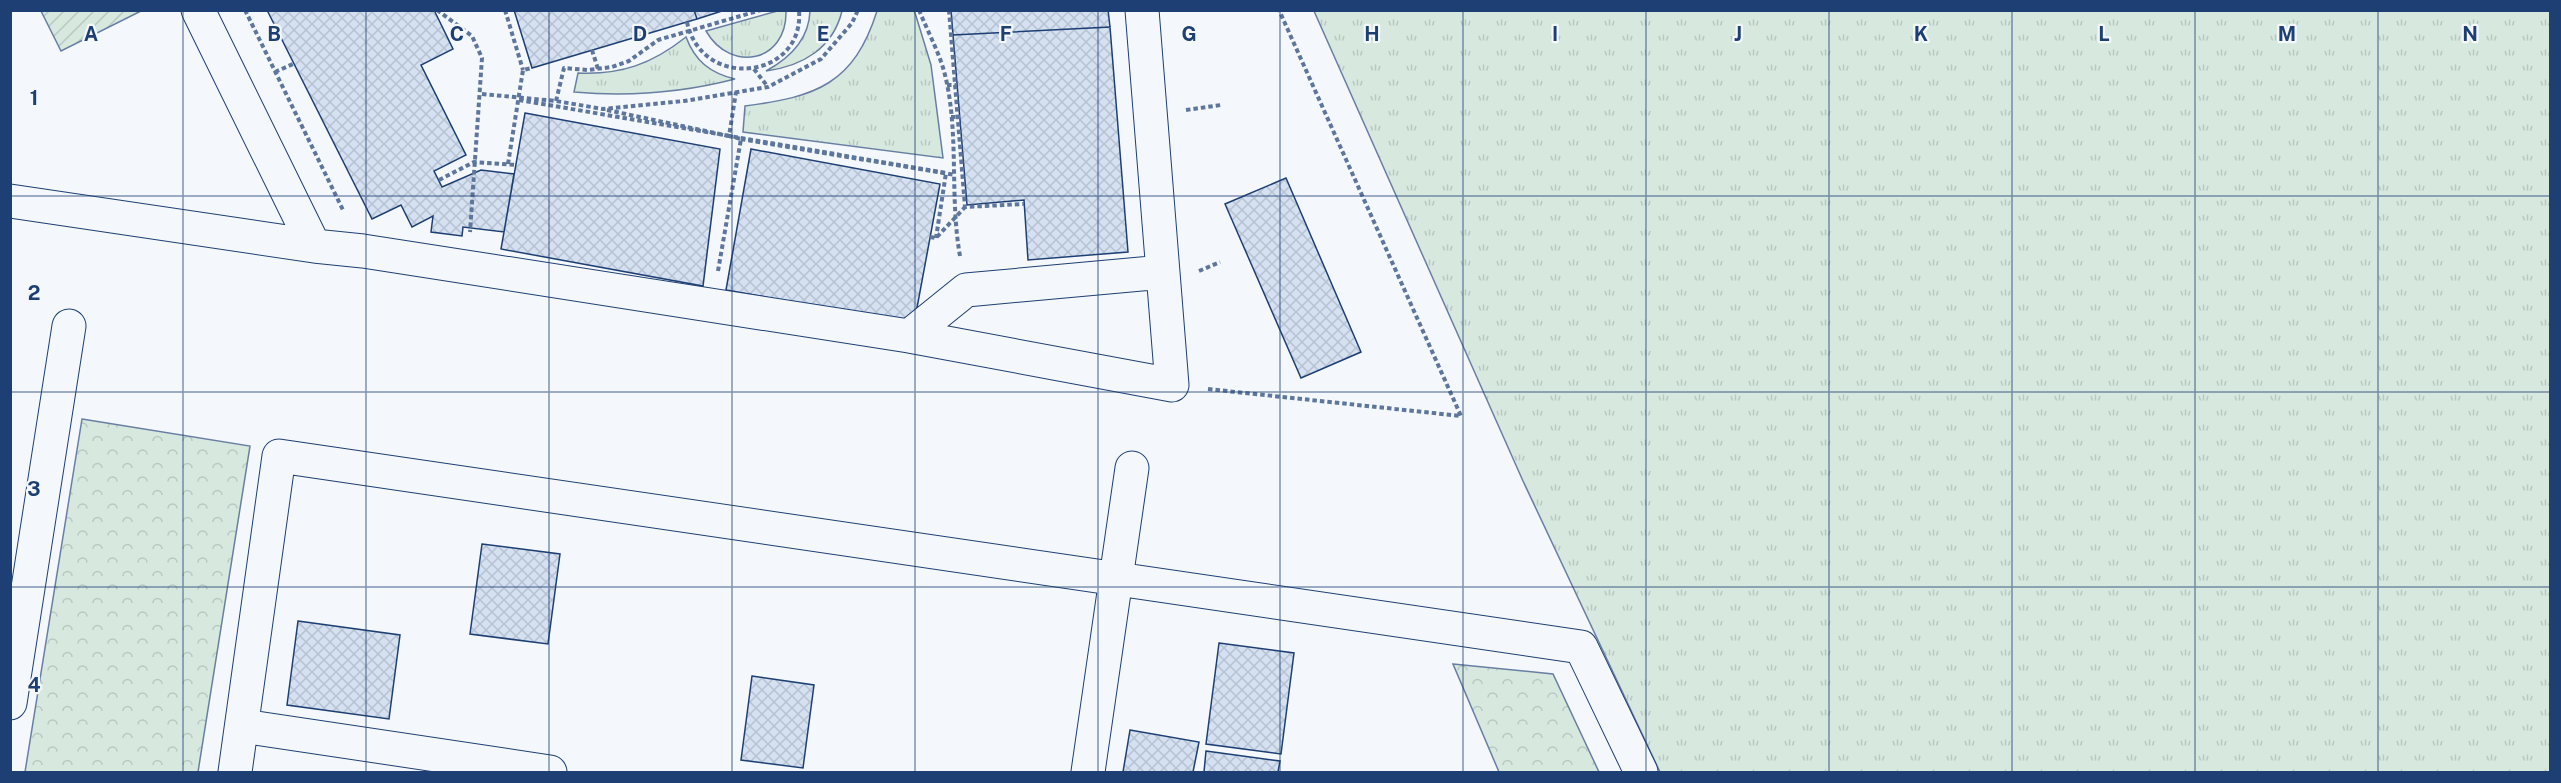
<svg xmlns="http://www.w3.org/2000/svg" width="2561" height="783" font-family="'Public Sans',sans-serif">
<defs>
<pattern id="grass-tufts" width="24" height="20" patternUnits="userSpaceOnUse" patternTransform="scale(1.5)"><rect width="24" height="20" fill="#d7e8df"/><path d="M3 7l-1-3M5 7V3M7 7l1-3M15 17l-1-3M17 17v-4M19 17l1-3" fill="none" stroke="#b8c8c3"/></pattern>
<pattern id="forest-crowns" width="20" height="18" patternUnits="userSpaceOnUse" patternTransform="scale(1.5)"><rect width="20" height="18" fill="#d7e8df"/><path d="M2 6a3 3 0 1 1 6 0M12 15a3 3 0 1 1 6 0" fill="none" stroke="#b8c8c3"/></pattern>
<pattern id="garden-furrows" width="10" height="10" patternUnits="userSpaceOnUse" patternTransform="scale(1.5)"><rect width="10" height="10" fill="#d7e8df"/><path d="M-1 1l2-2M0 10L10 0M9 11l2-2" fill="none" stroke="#b8c8c3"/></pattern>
<pattern id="building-cross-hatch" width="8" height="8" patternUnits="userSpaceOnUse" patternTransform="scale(1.5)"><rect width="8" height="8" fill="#d5e0f0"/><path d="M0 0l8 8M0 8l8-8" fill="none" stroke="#b6c1d1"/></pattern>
</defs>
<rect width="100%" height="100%" fill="#f4f7fb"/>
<path fill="url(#grass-tufts)" stroke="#687fa3" stroke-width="1.5" d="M 781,10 L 786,11 C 787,62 731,74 706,31 Z
M 810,11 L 842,11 C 833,48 803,66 766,71 C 790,58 809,40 810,11 Z
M 877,11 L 914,11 L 916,16 L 931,65 L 943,158 L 743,132 L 745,106 C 816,97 854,84 877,11 Z
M 1314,11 L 2550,11 L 2550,772 L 1660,772 L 1523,481 Z
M 686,37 C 695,61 710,73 735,79 C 681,93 630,97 574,92 L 578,73 C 621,75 652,64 686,37 Z"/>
<path fill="url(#forest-crowns)" stroke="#687fa3" stroke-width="1.5" d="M 82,419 L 250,446 L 198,772 L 25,772 Z
M 1453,664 L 1553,674 L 1599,772 L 1499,772 Z"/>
<path fill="url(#garden-furrows)" stroke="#687fa3" stroke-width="1.5" d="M 141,11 L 61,51 L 41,11 L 141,10 Z"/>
<path fill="url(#building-cross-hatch)" stroke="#1d3f73" stroke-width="1.5" d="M 267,10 L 434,10 L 453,49 L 421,65 L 466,155 L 434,171 L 442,187 L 481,170 L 514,174 L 504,232 L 463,227 L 462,236 L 431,232 L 433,216 L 412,227 L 401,205 L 372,219 Z
M 514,10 L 694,10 L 697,19 L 532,68 Z
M 694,10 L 725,10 L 697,19 Z
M 951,10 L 1108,10 L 1110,27 L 953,35 Z
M 1110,27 L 1128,252 L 1028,260 L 1024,200 L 967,205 L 953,35 Z
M 525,113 L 720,149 L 703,286 L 501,249 Z
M 751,149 L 940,184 L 914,324 L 726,290 Z
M 1286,178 L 1361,352 L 1301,378 L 1225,204 Z
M 482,544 L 560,554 L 548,644 L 470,634 Z
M 298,621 L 400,635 L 389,719 L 287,705 Z
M 1219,643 L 1294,653 L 1281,754 L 1206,744 Z
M 752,676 L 814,685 L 803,768 L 741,760 Z
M 1130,730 L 1199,742 L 1193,772 L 1123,772 Z
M 1206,751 L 1280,761 L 1278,772 L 1204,772 Z"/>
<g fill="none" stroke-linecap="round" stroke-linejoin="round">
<defs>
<path id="minor" d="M 198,10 L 314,246
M 10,201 L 314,246 L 363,251 L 909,336 L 1172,385 L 1142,10
M 909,336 L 966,290 L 1163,272
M 10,703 L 69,326
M 242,726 L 550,772
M 235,772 L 279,456 L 1581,647 L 1641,772
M 1088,772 L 1132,468"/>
</defs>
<use href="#minor" stroke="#1d3f73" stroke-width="35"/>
<path stroke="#5e769c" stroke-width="4" stroke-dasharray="4.5 3" stroke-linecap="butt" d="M 245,10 L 344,212
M 437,10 L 472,36 L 482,58 L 470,232
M 505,10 L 523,70
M 919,10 C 927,30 938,50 944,71 C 960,131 949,195 960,256
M 687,22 C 702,92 805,79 799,10
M 592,50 L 598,69
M 754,69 L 768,87
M 275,72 L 293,64
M 947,85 L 957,85
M 482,94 L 556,101 L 603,109 L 684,101 L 768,87 L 821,59 L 852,23 L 858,10
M 556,101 L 564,68 L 588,70 L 612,67 L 629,61 L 658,40 L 761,10
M 607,110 L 729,136
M 1186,110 L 1221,105
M 951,117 L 960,117
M 741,139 L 955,175
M 718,271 L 741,139 L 729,136 L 736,92
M 1199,271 L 1220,262
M 1208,389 L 1461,416 L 1279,10"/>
<use href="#minor" stroke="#f4f7fb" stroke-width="33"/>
<path stroke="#5e769c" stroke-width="4" stroke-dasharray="4.5 3" stroke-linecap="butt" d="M 949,10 L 965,207 L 1024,204
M 519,100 L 946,173 L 936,238
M 508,164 L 523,70 L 532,68
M 439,180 L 474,162 L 516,165
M 930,237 L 936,238 L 965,207"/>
</g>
<path fill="none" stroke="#1d3f73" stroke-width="1.5" stroke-opacity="0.55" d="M 183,10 L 183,772M 366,10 L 366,772M 549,10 L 549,772M 732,10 L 732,772M 915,10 L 915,772M 1098,10 L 1098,772M 1280,10 L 1280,772M 1463,10 L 1463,772M 1646,10 L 1646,772M 1829,10 L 1829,772M 2012,10 L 2012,772M 2195,10 L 2195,772M 2378,10 L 2378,772M 10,196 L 2550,196M 10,392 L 2550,392M 10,587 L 2550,587"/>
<g font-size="20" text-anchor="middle" font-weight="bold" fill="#1d3f73" stroke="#f4f7fb" stroke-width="4.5" stroke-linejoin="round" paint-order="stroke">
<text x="91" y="41">A</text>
<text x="274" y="41">B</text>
<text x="457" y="41">C</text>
<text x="640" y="41">D</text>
<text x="823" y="41">E</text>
<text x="1006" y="41">F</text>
<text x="1189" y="41">G</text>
<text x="1372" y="41">H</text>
<text x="1555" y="41">I</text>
<text x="1738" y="41">J</text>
<text x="1921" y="41">K</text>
<text x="2104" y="41">L</text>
<text x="2287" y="41">M</text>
<text x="2470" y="41">N</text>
<text x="34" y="105">1</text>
<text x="34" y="300">2</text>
<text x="34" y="496">3</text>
<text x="34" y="692">4</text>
</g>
<rect width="2561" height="783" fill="none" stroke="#1d3f73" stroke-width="24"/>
</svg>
